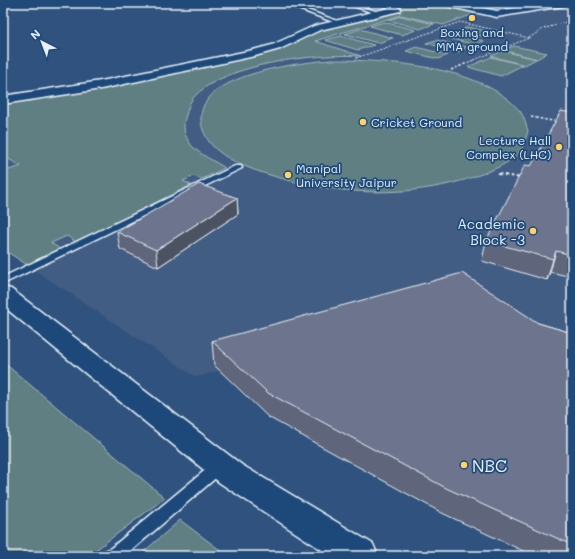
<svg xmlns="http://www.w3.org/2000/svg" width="575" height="559" font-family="Mali,sans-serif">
<rect width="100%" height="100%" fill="#2f537e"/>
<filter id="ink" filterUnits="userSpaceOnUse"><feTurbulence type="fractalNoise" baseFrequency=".025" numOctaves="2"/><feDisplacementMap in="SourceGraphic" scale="8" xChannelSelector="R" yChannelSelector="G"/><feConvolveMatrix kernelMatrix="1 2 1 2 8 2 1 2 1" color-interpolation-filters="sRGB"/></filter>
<g filter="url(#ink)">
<path fill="#425d83" d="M 440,3 L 494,15 L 572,3 L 572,357 L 484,298 L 196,377 L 3,249 L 3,102 L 113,86 Z"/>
<path fill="#5f7f83" stroke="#a4b8be" d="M 386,3 L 440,3 L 480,12 L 443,25 L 401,15 L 315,41 L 361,56 C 318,53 223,63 193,98 C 189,103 188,109 186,115 C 182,127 184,136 192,146 C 200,155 215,161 225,168 L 202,179 L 194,176 L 183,181 L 191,185 L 76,242 L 67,236 L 51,243 L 60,249 L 27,265 L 3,249 L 3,172 L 21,166 L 3,156 L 3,102 L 276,50 L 322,29 L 401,10 Z
M 401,16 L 434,24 L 420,29 L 388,20 Z
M 384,22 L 416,30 L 402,35 L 370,26 Z
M 468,27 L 499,34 L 490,38 L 459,31 Z
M 360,29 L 393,38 L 378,43 L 345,34 Z
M 453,33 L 484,41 L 475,45 L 444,37 Z
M 341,36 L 374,45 L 358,50 L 325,40 Z
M 436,40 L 467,47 L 458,52 L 426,43 Z
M 514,46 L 547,53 L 537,59 L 503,50 Z
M 416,47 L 448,55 L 438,59 L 406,51 Z
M 503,51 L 536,59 L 525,65 L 491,56 Z
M 491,57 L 523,65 L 501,76 L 468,67 Z
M 330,60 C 386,60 481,65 520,111 C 524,116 526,125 528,131 C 526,137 524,146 520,151 C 511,163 493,170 479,175 C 414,199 336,196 270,175 C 253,170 233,163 218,151 C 209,144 202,132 201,121 C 197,74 298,63 330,60 Z
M 3,362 L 165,498 L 93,552 L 84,556 L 3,556 Z
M 180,520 L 228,556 L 139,556 Z"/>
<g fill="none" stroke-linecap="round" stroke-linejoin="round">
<defs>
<path id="lane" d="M 282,3 L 288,3 L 340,22 L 336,23 Z
M 344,3 L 351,3 L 381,13 L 377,14 Z
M 235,166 L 241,166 L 242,168 L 3,284 L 3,277 Z
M 220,460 L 225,462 L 227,466 L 225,470 L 125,556 L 103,556 L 105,551 L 111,548 L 215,462 Z"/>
<path id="street" d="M 381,3 L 392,3 L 401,9 L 400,11 L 320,30 L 280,49 L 255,56 L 101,89 L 3,104 L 3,96 L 101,81 L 253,50 L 272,45 L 314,26 L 389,8 Z
M 442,3 L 458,3 L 497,11 L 547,3 L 567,3 L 563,6 L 497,17 L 446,6 Z"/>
<path id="secondary" d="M 3,287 L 11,289 L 242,465 L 373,544 L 378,556 L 331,556 L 220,483 L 3,306 Z"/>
</defs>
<use href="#lane" stroke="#e8f1f8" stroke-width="3"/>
<use href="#street" stroke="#e8f1f8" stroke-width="3"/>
<use href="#secondary" stroke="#e8f1f8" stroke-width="3"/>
<path stroke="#e8f1f8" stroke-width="1" stroke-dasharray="2 1.5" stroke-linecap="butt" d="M 529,38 L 543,29 L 572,20
M 356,58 L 460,22 L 529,38 L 469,62"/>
<path stroke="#e8f1f8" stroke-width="1.5" stroke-dasharray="2.5 2" stroke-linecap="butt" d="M 451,70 L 472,61
M 531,117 L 558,122"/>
<path stroke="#e8f1f8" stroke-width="2" stroke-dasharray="3.5 2.5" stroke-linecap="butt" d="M 498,174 L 521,178"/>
<use href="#lane" fill="#1f4a7a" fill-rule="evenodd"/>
<use href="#street" fill="#1f4a7a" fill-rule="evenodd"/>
<use href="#secondary" fill="#1f4a7a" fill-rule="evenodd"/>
</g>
<path fill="#5e657a" stroke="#e8f1f8" d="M 572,113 L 572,277 L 550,272 L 547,280 L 482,261 L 486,241 L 531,166 Z
M 237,198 L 238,214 L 158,267 L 120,249 L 117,232 Z
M 538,323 L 572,333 L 572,556 L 534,556 L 442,513 L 268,417 L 214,365 L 212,341 Z"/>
<path fill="#4c5263" stroke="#e8f1f8" d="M 237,198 L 238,214 L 158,267 L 156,250 Z
M 556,251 L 550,272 L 547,280 L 553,259 Z"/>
<path fill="#6d758e" stroke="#e8f1f8" d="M 561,111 L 572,113 L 572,255 L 556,251 L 553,259 L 486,241 L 525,165 L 531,166 Z
M 199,184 L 237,198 L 156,250 L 117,232 Z
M 462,273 L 538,323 L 572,333 L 572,545 L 448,489 L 268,393 L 212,341 Z"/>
</g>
<g fill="#ffd166" stroke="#1f4a7a" stroke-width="1.5">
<circle cx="472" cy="18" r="4"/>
<circle cx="363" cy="122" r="4"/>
<circle cx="559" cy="147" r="4"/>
<circle cx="288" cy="175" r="4"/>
<circle cx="533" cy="231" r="4"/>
<circle cx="464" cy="465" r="4"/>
</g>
<g text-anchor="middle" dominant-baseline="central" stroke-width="3.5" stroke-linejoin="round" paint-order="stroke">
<g font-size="12" fill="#e8f1f8" stroke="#1f4a7a" text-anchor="start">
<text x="472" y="32" text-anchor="middle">Boxing and<tspan x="472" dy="14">MMA ground</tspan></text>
<text x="371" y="122">Cricket Ground</text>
<text x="551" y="140" text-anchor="end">Lecture Hall<tspan x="551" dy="14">Complex (LHC)</tspan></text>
<text x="296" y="168">Manipal<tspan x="296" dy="14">University Jaipur</tspan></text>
</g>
<g font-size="14" fill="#e8f1f8" stroke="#1f4a7a" text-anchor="end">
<text x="525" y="223">Academic<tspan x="525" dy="16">Block -3</tspan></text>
</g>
<g font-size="17" fill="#e8f1f8" stroke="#1f4a7a" text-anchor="start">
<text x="472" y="465">NBC</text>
</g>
</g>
<rect width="575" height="559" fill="none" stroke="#1f4a7a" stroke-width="16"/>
<rect x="8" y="8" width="559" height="543" fill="none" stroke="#e8f1f8" stroke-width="1.5" filter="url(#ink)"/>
<g transform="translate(42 42) rotate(318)" stroke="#1f4a7a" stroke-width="3" paint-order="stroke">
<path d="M0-3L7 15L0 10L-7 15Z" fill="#e8f1f8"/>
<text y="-6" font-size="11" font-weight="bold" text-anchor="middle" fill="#e8f1f8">N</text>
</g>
</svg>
